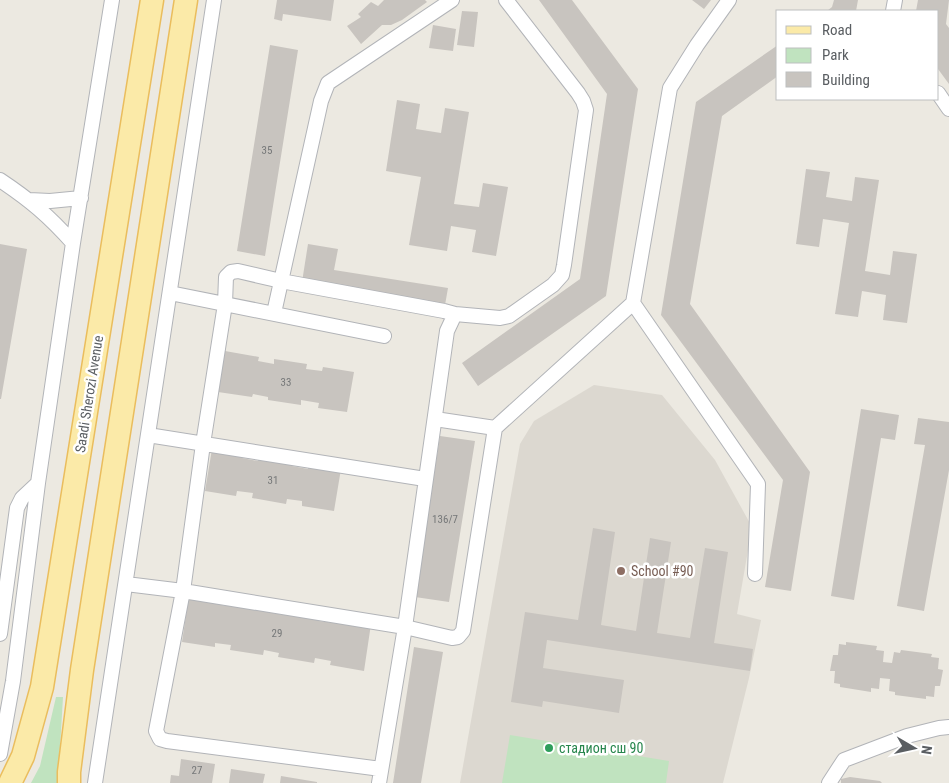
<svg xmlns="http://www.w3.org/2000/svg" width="949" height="783" font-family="'Roboto Condensed',sans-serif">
<rect width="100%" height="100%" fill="#ece9e1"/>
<path fill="#dcd8d0" d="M 594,385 L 662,395 L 715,460 L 752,527 L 737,614 L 761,620 L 749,678 L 723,783 L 460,783 L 520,444 L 534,421 Z"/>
<path fill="#c0e3bf" d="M 56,697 L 63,697 L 58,783 L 31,783 L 40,766 Z
M 510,735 L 669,761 L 666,783 L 502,783 Z"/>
<path fill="#c8c4bf" d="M 277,0 L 334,0 L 331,21 L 283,14 L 282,21 L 274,19 Z
M 384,0 L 425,0 L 427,2 L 402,20 L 391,25 L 382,25 L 361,44 L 347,26 L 361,17 L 358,14 L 371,2 L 378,6 Z
M 539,0 L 572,0 L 638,89 L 606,296 L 478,386 L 462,363 L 580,279 L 607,94 Z
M 692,0 L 711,0 L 704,9 Z
M 834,0 L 858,0 L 856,11 L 827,11 L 832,7 Z
M 918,0 L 949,0 L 946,24 L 949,28 L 949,84 L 938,69 L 938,11 L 916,11 Z
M 462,11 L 478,12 L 474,47 L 457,45 Z
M 433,25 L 456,29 L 453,51 L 429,48 Z
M 270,45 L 298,50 L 265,256 L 237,251 Z
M 778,45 L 778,76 L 722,116 L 690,304 L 810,472 L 791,591 L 765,587 L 783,480 L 661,315 L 696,102 Z
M 397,100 L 420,104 L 416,129 L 441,133 L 445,108 L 469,112 L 454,204 L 479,207 L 483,183 L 508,187 L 496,256 L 472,252 L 476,230 L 451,226 L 447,251 L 409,245 L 421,177 L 386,171 Z
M 806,169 L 830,172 L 826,197 L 852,201 L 855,177 L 879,180 L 865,271 L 890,275 L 893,251 L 917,254 L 907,323 L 883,320 L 886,295 L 862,291 L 858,317 L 835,314 L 849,223 L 823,219 L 819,247 L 796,244 Z
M 0,244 L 27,249 L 1,399 L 0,399 Z
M 308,244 L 338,249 L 334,270 L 448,288 L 445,305 L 302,282 Z
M 225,351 L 259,357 L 258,361 L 274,364 L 274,359 L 307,364 L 306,369 L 322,371 L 323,367 L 354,372 L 347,412 L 318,408 L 319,403 L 301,400 L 301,405 L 268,400 L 268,397 L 253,394 L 252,397 L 218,392 Z
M 861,409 L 899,415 L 895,440 L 881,438 L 854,600 L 831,596 Z
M 918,418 L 949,422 L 949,470 L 924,611 L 897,606 L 925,445 L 914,444 Z
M 440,436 L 475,441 L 449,602 L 415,597 Z
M 212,449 L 243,453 L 242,458 L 258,461 L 259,456 L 293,461 L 292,466 L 308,469 L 308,464 L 341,469 L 334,511 L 302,506 L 302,501 L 287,499 L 286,504 L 252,498 L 253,493 L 237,491 L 236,496 L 205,491 Z
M 593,528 L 615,532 L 601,625 L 636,631 L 650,538 L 671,542 L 657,633 L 690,638 L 705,548 L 728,552 L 714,643 L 753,649 L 750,671 L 547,640 L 543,668 L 624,680 L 619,713 L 543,701 L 542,707 L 511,702 L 525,612 L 578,620 Z
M 189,595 L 222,600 L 221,605 L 237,607 L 238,603 L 269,608 L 268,612 L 284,615 L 284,610 L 320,616 L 319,621 L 335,623 L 336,618 L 371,624 L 364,671 L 330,665 L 331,661 L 315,658 L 314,663 L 278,657 L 279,653 L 264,650 L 263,655 L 230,650 L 231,645 L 215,643 L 215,647 L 182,642 Z
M 846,642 L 877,646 L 876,650 L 884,651 L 883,662 L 892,663 L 894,652 L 900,653 L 901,650 L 932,654 L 931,657 L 939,658 L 938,669 L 943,670 L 940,686 L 935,686 L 934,697 L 926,696 L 926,699 L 895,695 L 895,692 L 889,691 L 890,679 L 880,678 L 879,689 L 871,688 L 871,692 L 840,687 L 840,684 L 834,683 L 835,671 L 830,671 L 833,655 L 838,655 L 839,644 L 846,645 Z
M 414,647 L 443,652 L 421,783 L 393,783 Z
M 181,759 L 215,764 L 212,783 L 170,783 L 171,775 L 179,776 Z
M 231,769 L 265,774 L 263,783 L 229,783 Z
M 281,776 L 317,782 L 317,783 L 280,783 Z
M 850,777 L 880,781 L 882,783 L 841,783 L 841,779 Z"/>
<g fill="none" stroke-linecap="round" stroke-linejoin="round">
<defs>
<path id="street" d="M 729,0 L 697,45 L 670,88 L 633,303 L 758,484 L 755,574
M 893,11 L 895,0
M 938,93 L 949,109
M 0,180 C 30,200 49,216 73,243
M 29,200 L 50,201 L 81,198
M 170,293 L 384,336
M 274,313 L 321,101 L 328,83 L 452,0
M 435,419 L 495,428 L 633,303
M 148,435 L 425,479
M 126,584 L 183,591 L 405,627 L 452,638 L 458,637 L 463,631 L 495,428
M 0,634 L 17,508 L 22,498 L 38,483
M 0,754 L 13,681 L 38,483 L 73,243 L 112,0
M 381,769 L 167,741 L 160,739 L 156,731 L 183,591 L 203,444 L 225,304 L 226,277 L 231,272 L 238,271 L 281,281 L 444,311 L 455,314
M 95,783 L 214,0
M 379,783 L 405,627 L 447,331 L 455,314 L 500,318 L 509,316 L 553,285 L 562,275 L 564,265 L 586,110 L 583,101 L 578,93 L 506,0
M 829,783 L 844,760 L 907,736 L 939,728 L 949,727"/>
<path id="primary" d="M 10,783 L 23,756 L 42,687 L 152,0
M 69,783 L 69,772 L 82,670 L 186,0"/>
</defs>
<use href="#street" stroke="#b2b4b8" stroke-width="16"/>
<use href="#primary" stroke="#eabd5d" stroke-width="25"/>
<use href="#street" stroke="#fff" stroke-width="14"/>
<use href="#primary" stroke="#fbeaa8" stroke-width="22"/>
</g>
<circle fill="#8d6e63" stroke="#fff" stroke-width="2" cx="621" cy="571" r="5"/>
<circle fill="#2e9e5b" stroke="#fff" stroke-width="2" cx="549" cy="748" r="5"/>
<g text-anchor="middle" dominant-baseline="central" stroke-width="5" stroke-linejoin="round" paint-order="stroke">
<g font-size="11" fill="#767879">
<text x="267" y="150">35</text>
<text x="286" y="382">33</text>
<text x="273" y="480">31</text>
<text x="445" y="519">136/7</text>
<text x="277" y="633">29</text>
<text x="197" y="770">27</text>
</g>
<g font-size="14" fill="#5a5e62" stroke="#fff">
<text transform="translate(89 394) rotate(-81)">Saadi Sherozi Avenue</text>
</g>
<g font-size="14" fill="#785e54" stroke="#fff" text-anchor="start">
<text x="631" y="571">School #90</text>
</g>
<g font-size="14" fill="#27864d" stroke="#fff" text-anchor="start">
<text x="559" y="748">стадион сш 90</text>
</g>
</g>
<rect x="776" y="10" width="162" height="90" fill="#ffffff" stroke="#bdbfc0"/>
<rect x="786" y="26" width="25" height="8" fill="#fbeaa8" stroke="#bdbfc0"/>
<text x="822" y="35" font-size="15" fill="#5a5e62">Road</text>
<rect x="786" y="48" width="25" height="15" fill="#c0e3bf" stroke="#bdbfc0"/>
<text x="822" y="60" font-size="15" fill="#5a5e62">Park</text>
<rect x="786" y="72" width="25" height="15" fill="#c8c4bf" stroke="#bdbfc0"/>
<text x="822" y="85" font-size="15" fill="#5a5e62">Building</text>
<g transform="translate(914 748) rotate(99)" stroke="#ffffff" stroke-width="4" paint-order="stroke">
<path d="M0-4L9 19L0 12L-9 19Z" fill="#5a5e62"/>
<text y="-8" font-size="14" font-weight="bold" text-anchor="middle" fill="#5a5e62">N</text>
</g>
</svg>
